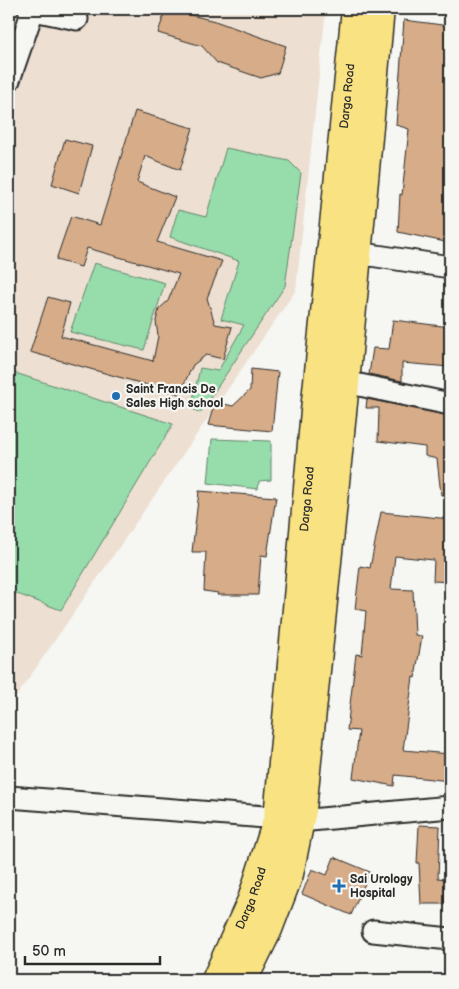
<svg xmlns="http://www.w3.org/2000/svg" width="459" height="989" font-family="'Balsamiq Sans',sans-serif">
<rect width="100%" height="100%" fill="#f6f6f2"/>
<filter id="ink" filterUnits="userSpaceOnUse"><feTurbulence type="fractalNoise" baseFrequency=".02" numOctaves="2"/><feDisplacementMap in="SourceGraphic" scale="10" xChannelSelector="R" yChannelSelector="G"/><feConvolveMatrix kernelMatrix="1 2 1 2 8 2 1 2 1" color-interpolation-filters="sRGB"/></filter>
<g filter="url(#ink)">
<path fill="#ede0d2" d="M 9,9 L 326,9 L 296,290 L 9,707 Z"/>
<path fill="#97ddab" stroke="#61846b" d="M 226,148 L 289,161 L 301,173 L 285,286 L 200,413 L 191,408 L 200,368 L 218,371 L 244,325 L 221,319 L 239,261 L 170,237 L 178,210 L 206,217 Z
M 94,263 L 165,283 L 144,350 L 70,332 Z
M 9,371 L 173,424 L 61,610 L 9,591 Z
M 212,439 L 271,441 L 271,480 L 259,481 L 258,489 L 208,483 Z"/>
<path fill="#d7ac88" stroke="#2b2b2b" d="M 166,9 L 215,21 L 286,46 L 278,73 L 261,78 L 217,63 L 202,46 L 158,33 Z
M 404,20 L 450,26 L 450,243 L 398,232 L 400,194 L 402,195 L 409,129 L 396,125 Z
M 135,111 L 193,128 L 180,170 L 145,156 L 137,182 L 175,197 L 157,242 L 222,261 L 207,298 L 215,324 L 232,327 L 223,359 L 206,355 L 193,365 L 179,394 L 30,352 L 48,297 L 70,303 L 61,336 L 153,361 L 158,336 L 156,321 L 159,309 L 168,301 L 179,274 L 87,248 L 81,267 L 56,260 L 71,216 L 100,225 Z
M 65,139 L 92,146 L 79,193 L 52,184 Z
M 393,320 L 450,327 L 450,367 L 402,363 L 402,381 L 369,374 L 373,348 L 389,349 Z
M 251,369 L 278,372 L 272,431 L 208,425 L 215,402 L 233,406 L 250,390 Z
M 367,399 L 450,416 L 450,494 L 441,495 L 437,459 L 425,456 L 425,447 L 378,441 L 379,408 L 366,408 Z
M 199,491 L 276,497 L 267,556 L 261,555 L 258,595 L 217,595 L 218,593 L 204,591 L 206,552 L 192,552 Z
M 381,512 L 450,519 L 450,582 L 433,581 L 434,560 L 395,556 L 391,589 L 413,590 L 415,635 L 422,636 L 415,678 L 413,677 L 403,750 L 450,754 L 450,781 L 395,775 L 394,786 L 353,778 L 359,731 L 347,730 L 356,654 L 362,655 L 366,611 L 355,609 L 360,566 L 370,568 Z
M 419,825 L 440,826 L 438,878 L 446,879 L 445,904 L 421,904 L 419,863 L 417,863 Z
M 334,857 L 370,872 L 351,915 L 302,894 L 312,869 L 327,875 Z"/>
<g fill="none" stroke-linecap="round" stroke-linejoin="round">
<defs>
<path id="minor" d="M 29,9 L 77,19
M 9,80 L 33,10
M 357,253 L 450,267
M 331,379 L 450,404
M 9,797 L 278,818
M 300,821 L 450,807
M 373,931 L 450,939"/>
<g id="major">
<path id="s1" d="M 216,980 L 252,900 L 278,818 L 315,411 L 356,9"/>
<path d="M 243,980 L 268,929 L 289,874 L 302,810 L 345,383 L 380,9"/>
</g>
</defs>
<use href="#minor" stroke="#2b2b2b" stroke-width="25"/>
<use href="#major" stroke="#2b2b2b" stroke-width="31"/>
<use href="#minor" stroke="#f6f6f2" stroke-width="21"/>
<use href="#major" stroke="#f8e281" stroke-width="28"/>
</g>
</g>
<g fill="#1f6fb2" stroke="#f6f6f2" stroke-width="2">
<circle cx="116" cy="396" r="5"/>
<path d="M336.5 878.5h5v5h5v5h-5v5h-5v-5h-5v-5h5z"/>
</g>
<g text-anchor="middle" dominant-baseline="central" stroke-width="4.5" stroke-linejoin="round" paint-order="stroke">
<g font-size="12" fill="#2b2b2b" stroke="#f6f6f2">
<text stroke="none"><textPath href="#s1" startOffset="899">Darga Road</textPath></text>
<text stroke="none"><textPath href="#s1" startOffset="494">Darga Road</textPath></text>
<text stroke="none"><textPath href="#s1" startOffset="89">Darga Road</textPath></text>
</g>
<g font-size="12" font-weight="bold" fill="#2b2b2b" stroke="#f6f6f2" text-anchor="start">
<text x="126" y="389">Saint Francis De<tspan x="126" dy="14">Sales High school</tspan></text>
<text x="350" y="879">Sai Urology<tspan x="350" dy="14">Hospital</tspan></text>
</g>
</g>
<rect width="459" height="989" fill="none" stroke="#f6f6f2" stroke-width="30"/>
<rect x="15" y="15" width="429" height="959" fill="none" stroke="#2b2b2b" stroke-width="2" filter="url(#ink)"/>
<path d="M25 956v8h135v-8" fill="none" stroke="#2b2b2b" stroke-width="2.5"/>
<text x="32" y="956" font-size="15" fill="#2b2b2b" stroke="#f6f6f2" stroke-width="4" paint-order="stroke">50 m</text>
</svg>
